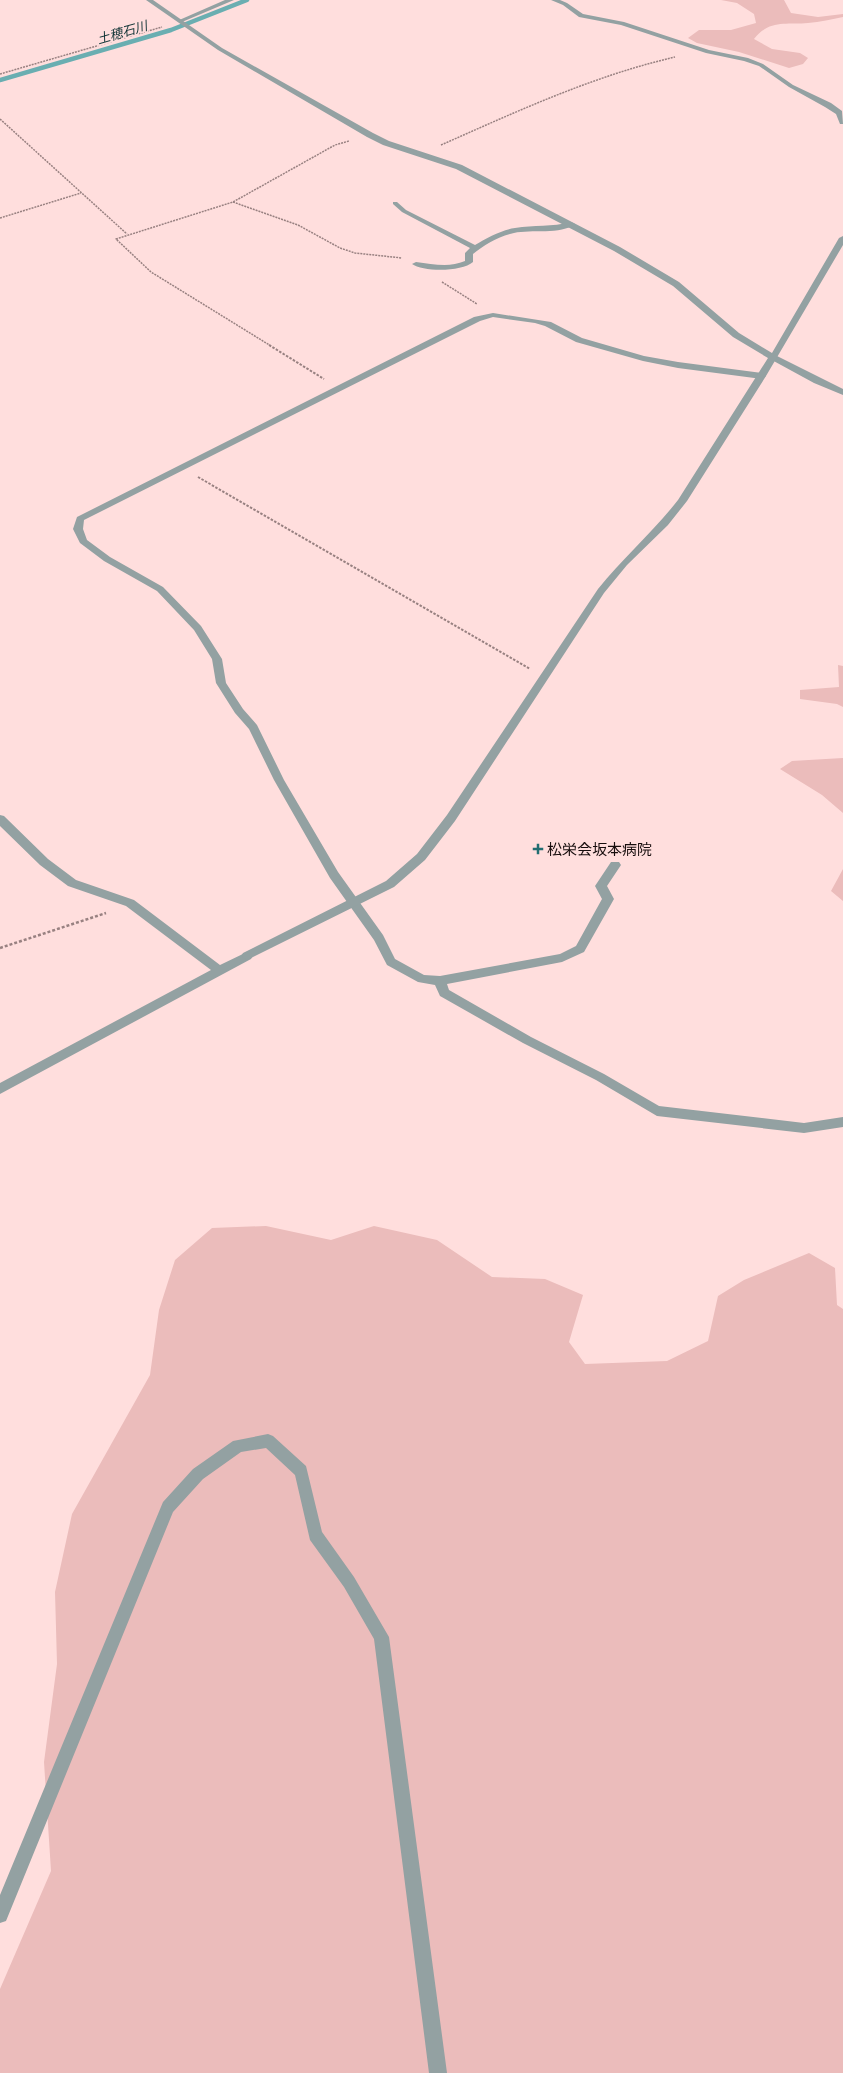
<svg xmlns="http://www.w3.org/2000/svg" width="843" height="2073" font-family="'Titillium Web','Noto Sans JP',sans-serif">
<rect width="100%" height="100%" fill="#ffdedd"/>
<path fill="#ebbcbb" d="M 721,0 L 784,0 L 791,13 L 818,17 L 843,14 L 843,17 C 832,19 820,22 808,23 C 786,25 770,19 754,39 L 772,49 L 800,53 L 808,58 L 803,64 L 789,68 L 739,52 L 697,43 L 688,38 L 699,30 L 731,30 L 756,23 L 754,14 L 737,3 Z
M 838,665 L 843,666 L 843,707 L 837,704 L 800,699 L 800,690 L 839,687 Z
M 843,758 L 843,813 L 822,795 L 780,769 L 792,761 Z
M 843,869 L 843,901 L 831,891 Z
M 266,1226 L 331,1240 L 374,1226 L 437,1240 L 492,1277 L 545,1279 L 583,1295 L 569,1342 L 585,1364 L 667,1361 L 708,1341 L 718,1296 L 744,1280 L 809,1253 L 835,1268 L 837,1305 L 843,1309 L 843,2073 L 0,2073 L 0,1989 L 51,1871 L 44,1762 L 57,1664 L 55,1592 L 72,1514 L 150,1375 L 159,1310 L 175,1260 L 212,1228 Z"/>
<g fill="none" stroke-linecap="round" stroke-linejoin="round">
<path stroke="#6aaeb1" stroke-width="4.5" d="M 0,80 L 171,30 L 247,0"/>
<path stroke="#988181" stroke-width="1.5" stroke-dasharray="2 1" stroke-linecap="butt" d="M 0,74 L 162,27
M 0,119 L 127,234
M 441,145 C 518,111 593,76 675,57
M 233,202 L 298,225 L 340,248 L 355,253 L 402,258
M 0,218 L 81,193
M 442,282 L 477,304
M 271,346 L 151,272 L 116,239 L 233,202 L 335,145 L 349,141"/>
<path stroke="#988181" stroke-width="2" stroke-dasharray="2.5 1.5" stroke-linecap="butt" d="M 269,345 L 324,379
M 198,477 L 530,669"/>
<path stroke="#988181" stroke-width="2.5" stroke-dasharray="3 2" stroke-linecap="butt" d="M 0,948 L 106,913"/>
<path fill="#93a1a2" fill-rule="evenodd" d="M 393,202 L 397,202 L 406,210 L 475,245 C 487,238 501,230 515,228 C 534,225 552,227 571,222 L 575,224 C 561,235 531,229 514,233 C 499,236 484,245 473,254 L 473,262 C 462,272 423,272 412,264 L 416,262 C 433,264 449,268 465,261 L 465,253 L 470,248 L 402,212 L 393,204 Z"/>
<path fill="#93a1a2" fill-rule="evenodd" d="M 225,0 L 234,0 L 182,22 L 177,21 Z
M 551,0 L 560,0 L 567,3 L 583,14 L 624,22 L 709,50 L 748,58 L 763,64 L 793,85 L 831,103 L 842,111 L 843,124 L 840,124 L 836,114 L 825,107 L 789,87 L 759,66 L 744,61 L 706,53 L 621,25 L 579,17 L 563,5 Z
M 493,313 L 551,322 L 582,338 L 644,356 L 678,362 L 762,373 L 766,376 L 762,379 L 678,368 L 643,361 L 576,342 L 545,326 L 535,323 L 493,317 L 480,321 L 84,520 L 83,529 L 87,540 L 110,557 L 163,587 L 201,626 L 222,659 L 226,683 L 243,709 L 257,725 L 284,780 L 338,872 L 383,935 L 395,959 L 424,975 L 440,976 L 560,954 L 576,946 L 602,899 L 595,886 L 611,862 L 619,862 L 621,865 L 607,886 L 614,899 L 584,952 L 562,962 L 447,984 L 449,990 L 531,1037 L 604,1074 L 659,1106 L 804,1123 L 843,1117 L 843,1127 L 804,1133 L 657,1116 L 596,1080 L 523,1043 L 440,996 L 435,985 L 418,982 L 387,965 L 374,940 L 330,878 L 274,780 L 249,729 L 235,713 L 216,683 L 212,659 L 194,630 L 157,591 L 104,561 L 80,543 L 73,529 L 77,517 L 474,317 Z
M 773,354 L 843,389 L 843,395 L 814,383 L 770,359 L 769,357 Z
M 0,815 L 4,816 L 48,859 L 76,880 L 134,900 L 220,965 L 247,952 L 253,956 L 251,959 L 0,1094 L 0,1083 L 211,970 L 126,906 L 68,886 L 40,865 L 0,826 Z
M 268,1434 L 273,1436 L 306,1466 L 322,1532 L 354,1577 L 389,1637 L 447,2073 L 429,2073 L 374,1639 L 344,1587 L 310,1540 L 295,1475 L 266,1448 L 241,1452 L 203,1479 L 173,1512 L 6,1921 L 0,1923 L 0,1895 L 163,1502 L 193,1469 L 233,1441 Z"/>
<path fill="#93a1a2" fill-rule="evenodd" d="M 146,0 L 153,0 L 222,48 L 373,133 L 389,141 L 462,165 L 620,247 L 679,282 L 739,333 L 772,353 L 839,238 L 843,236 L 843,245 L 766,376 L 687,501 L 668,525 L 627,565 L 604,593 L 455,821 L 425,860 L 394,887 L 247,960 L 241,956 L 243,953 L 386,881 L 417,854 L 447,815 L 598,589 C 623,558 654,531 678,500 L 768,358 L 733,337 L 673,286 L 614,251 L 456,169 L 383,145 L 367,137 L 218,50 Z"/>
</g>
<path fill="#216d71" stroke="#ffdedd" stroke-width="1.5" d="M536 843h4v4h4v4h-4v4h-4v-4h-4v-4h4z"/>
<g text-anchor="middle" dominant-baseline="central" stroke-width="3.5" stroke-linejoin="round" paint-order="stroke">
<g font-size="13" font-style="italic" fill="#103335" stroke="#ffdedd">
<text transform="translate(122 32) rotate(-16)">土穂石川</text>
</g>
<g font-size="15" fill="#170d0d" stroke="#ffdedd" text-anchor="start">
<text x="547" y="849">松栄会坂本病院</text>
</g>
</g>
</svg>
